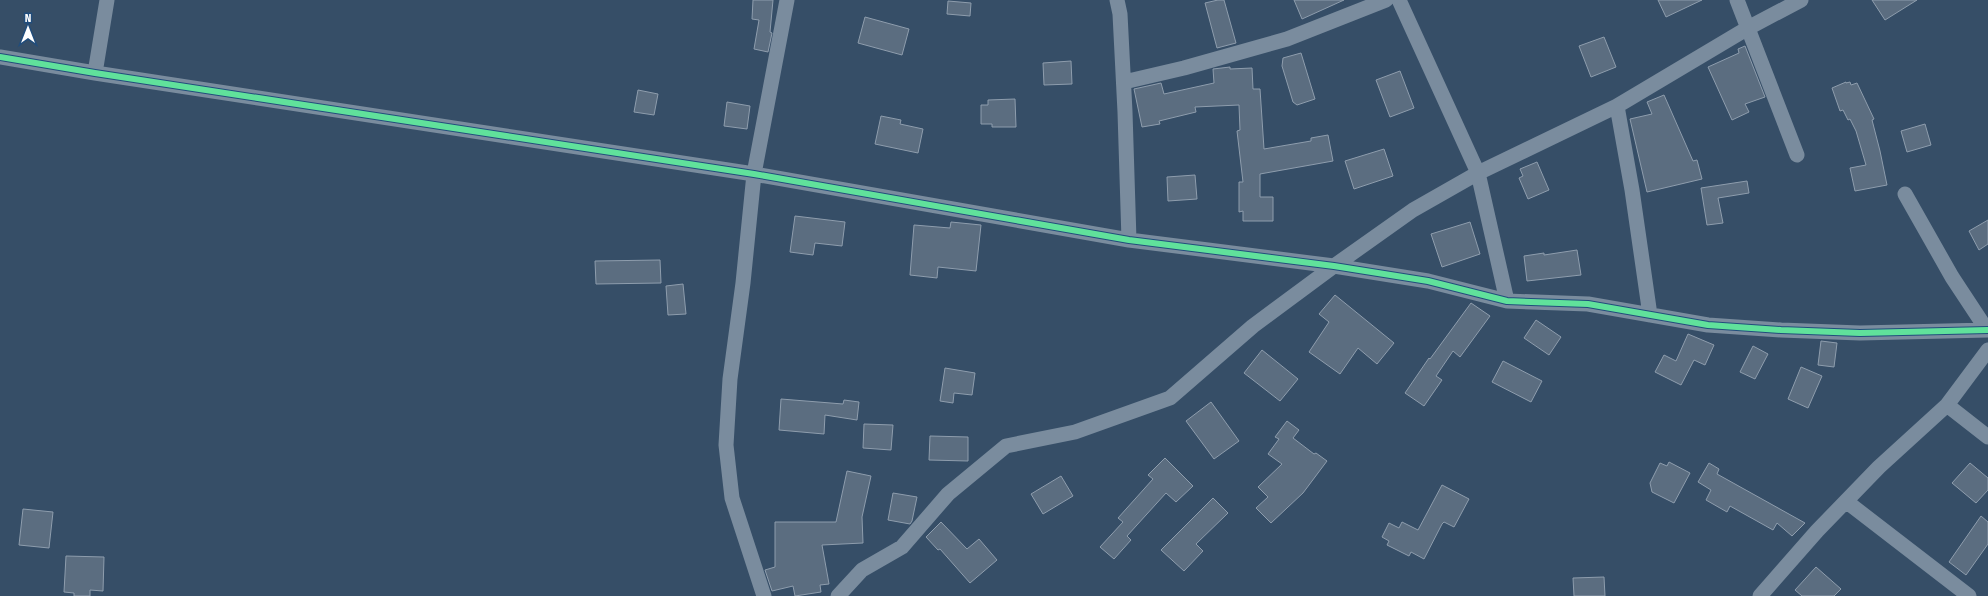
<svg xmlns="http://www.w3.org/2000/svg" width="1988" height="596" font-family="'Fira Sans Condensed',sans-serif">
<rect width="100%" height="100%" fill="#364e67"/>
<path fill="#5b6d80" stroke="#8e9dad" d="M 753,0 L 773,0 L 770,32 L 772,33 L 768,52 L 754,49 L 759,20 L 752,19 Z
M 1218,0 L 1224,0 L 1236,43 L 1217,48 L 1205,3 Z
M 1294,0 L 1344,0 L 1302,19 Z
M 1658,0 L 1702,0 L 1666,17 Z
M 1872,0 L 1917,0 L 1885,20 Z
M 948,1 L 971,3 L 970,16 L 947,14 Z
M 865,17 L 909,29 L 902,55 L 858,43 Z
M 1604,37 L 1616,67 L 1591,77 L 1579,46 Z
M 1745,46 L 1765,97 L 1745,104 L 1749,112 L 1732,120 L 1708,67 L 1739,53 L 1738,49 Z
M 1301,53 L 1315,99 L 1297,105 L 1293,102 L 1282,66 L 1283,58 Z
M 1071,61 L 1072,84 L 1044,85 L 1043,63 Z
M 1230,67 L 1230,69 L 1252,68 L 1253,89 L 1260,89 L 1264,149 L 1311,141 L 1311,138 L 1328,135 L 1333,161 L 1260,174 L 1260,197 L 1273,197 L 1273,221 L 1243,221 L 1243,211 L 1239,212 L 1239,182 L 1243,182 L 1237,131 L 1240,130 L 1239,105 L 1195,107 L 1196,112 L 1159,121 L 1160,124 L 1142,127 L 1134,89 L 1161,83 L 1164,94 L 1214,83 L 1213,69 Z
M 1400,71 L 1414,108 L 1390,117 L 1376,80 Z
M 1846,82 L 1846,83 L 1850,82 L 1851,85 L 1857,83 L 1874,119 L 1872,120 L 1880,151 L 1887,185 L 1855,191 L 1850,168 L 1866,165 L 1856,131 L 1850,119 L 1848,120 L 1843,110 L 1840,111 L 1832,88 Z
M 638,90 L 658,94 L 654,115 L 634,112 Z
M 1664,95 L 1693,161 L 1697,160 L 1702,179 L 1647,192 L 1630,119 L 1652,114 L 1647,102 Z
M 1015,99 L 1016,127 L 992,127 L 992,124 L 981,124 L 981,105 L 988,105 L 988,100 Z
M 727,102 L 750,106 L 747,129 L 724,126 Z
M 881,116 L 901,120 L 900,124 L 923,129 L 918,153 L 875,144 Z
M 1925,124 L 1931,145 L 1907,152 L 1901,131 Z
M 1384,149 L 1393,176 L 1354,189 L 1345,161 Z
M 1537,162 L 1549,190 L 1528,199 L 1519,178 L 1523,176 L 1520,169 Z
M 1195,175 L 1197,199 L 1168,201 L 1167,177 Z
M 1747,181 L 1749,193 L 1718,198 L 1723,223 L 1707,225 L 1701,188 Z
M 795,216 L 845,222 L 842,246 L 815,243 L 813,255 L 790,252 Z
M 1988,220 L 1988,244 L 1979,250 L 1969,231 Z
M 951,222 L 981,225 L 976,271 L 938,267 L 937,278 L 910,275 L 914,225 L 950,228 Z
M 1470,222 L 1480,254 L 1442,267 L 1431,234 Z
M 1577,250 L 1581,275 L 1527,281 L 1524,256 L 1544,253 L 1544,255 Z
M 660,260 L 661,283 L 596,284 L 595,261 Z
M 683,284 L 686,314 L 668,315 L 666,286 Z
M 1335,295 L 1394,343 L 1377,364 L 1358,348 L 1340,374 L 1309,352 L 1329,322 L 1319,314 Z
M 1471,303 L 1490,316 L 1460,357 L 1453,351 L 1436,376 L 1442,380 L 1424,406 L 1405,393 L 1429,358 L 1430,359 Z
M 1536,320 L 1561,337 L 1549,355 L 1524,338 Z
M 1688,334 L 1714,345 L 1705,365 L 1694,360 L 1681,385 L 1655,372 L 1664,355 L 1676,361 Z
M 1821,341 L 1837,343 L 1834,367 L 1818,365 Z
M 1753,346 L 1768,354 L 1755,379 L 1740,372 Z
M 1262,350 L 1298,379 L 1280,401 L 1244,373 Z
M 1503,361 L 1542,381 L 1531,402 L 1492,382 Z
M 1801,367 L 1822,376 L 1808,408 L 1788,399 Z
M 945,368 L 975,373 L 972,395 L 954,393 L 953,403 L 940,401 Z
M 781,399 L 843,404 L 844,400 L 859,402 L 857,420 L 825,415 L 824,434 L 779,430 Z
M 1211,402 L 1239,441 L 1214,459 L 1186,421 Z
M 1287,421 L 1299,430 L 1293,438 L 1314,454 L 1316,453 L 1327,461 L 1303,493 L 1271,523 L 1256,508 L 1268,497 L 1258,487 L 1282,464 L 1268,454 L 1279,439 L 1275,437 Z
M 864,424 L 893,425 L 891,450 L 863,448 Z
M 930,436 L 968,437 L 968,461 L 929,460 Z
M 1165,458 L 1193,486 L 1176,502 L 1166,493 L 1127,536 L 1131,540 L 1114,559 L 1100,547 L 1123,522 L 1118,518 L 1153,479 L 1148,475 Z
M 1669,462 L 1690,473 L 1674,503 L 1652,492 L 1650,483 L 1660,463 L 1667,466 Z
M 1709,463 L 1719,469 L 1717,474 L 1805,523 L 1792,536 L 1777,523 L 1773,530 L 1730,506 L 1727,512 L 1706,500 L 1711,490 L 1698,482 Z
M 1970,463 L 1988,478 L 1988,490 L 1976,503 L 1952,483 Z
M 847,471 L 871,476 L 862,517 L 863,543 L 822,545 L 829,584 L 820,585 L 821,592 L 795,596 L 793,586 L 772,591 L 765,570 L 775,567 L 775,522 L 836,522 Z
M 1061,476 L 1073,496 L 1043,514 L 1031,494 Z
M 1442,485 L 1469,499 L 1454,527 L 1444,522 L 1442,524 L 1424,559 L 1411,552 L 1409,556 L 1387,545 L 1389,541 L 1382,537 L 1389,523 L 1399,528 L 1402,522 L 1418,530 Z
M 893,493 L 917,497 L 912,521 L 910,524 L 888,520 Z
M 1213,498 L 1228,513 L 1196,544 L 1203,551 L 1184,571 L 1161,550 Z
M 23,509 L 53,512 L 49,548 L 19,545 Z
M 1981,516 L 1988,522 L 1988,544 L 1966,575 L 1949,562 Z
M 941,522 L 967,549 L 979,539 L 997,560 L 970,583 L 940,549 L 938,550 L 926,537 Z
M 66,556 L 104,557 L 103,591 L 90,590 L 90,596 L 74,596 L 74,593 L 64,592 Z
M 1816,567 L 1841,589 L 1834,596 L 1802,596 L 1795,590 Z
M 1604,577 L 1605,596 L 1574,596 L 1573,578 Z"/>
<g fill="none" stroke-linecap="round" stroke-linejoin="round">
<path stroke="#7a8c9e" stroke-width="15" d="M 1117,0 L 1120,14 L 1125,112 L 1129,240
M 1399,0 L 1478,173 L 1507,301
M 1737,0 L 1797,155
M 0,57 L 95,73 L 754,174 L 1129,240 L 1334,266 L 1428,281 L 1507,301 L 1588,304 L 1708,325 L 1781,330 L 1860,333 L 1988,330
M 95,73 L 107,0
M 1124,82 L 1184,68 L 1287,39 L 1386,0
M 1617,106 L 1632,190 L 1650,315
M 1905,194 L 1952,277 L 1987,330
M 1947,405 L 1988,437
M 1847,502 L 1969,596
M 764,596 L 732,498 L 726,445 L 730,379 L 743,283 L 754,174 L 787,0
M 838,596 L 862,570 L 902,547 L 948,494 L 1006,446 L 1075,432 L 1170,398 L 1253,326 L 1334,266 L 1413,210 L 1478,173 L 1617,106 L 1748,28 L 1801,0
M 1760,596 L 1817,531 L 1879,467 L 1947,405 L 1988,350"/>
<defs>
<path id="cycleway" d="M 0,57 L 95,73 L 754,174 L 1129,240 L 1334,266 L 1428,281 L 1507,301 L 1588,304 L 1708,325 L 1781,330 L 1860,333 L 1988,330"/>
</defs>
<use href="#cycleway" stroke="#214d7c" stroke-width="8"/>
<use href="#cycleway" stroke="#60e19b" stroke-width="6"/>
</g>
<g transform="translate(28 28)" stroke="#214d7c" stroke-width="3" paint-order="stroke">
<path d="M0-3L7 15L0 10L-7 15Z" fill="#ffffff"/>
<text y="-6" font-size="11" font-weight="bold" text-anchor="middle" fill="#ffffff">N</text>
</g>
</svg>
